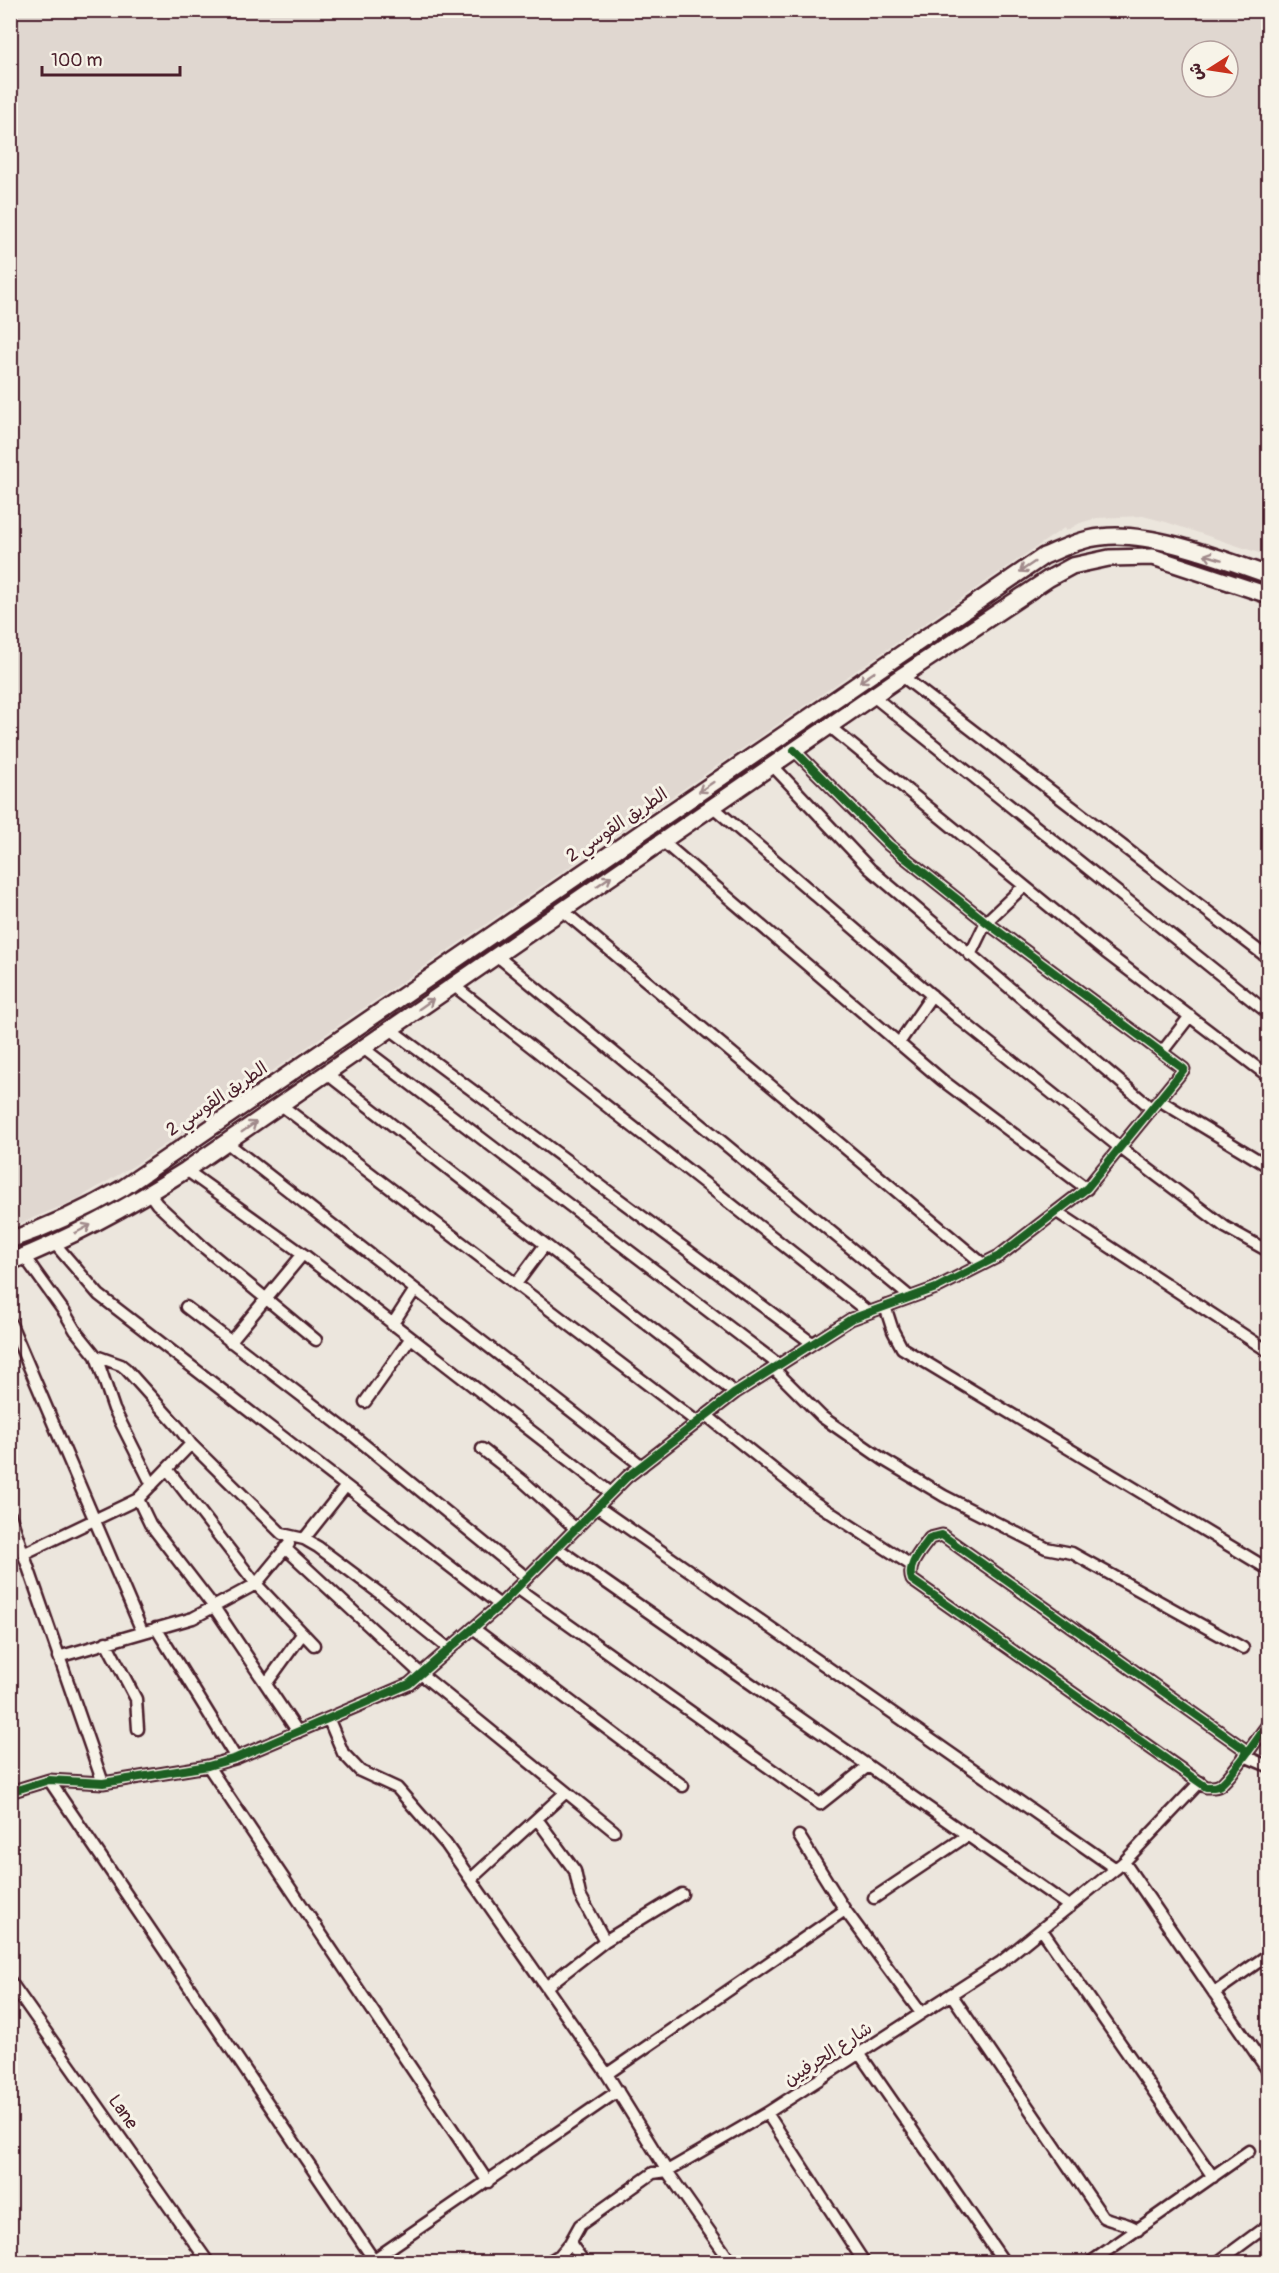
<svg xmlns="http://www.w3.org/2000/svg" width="1279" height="2273" font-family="Pangolin,'Playpen Sans Arabic',sans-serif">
<rect width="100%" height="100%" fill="#ece6dd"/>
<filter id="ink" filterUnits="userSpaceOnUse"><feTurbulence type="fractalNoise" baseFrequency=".0167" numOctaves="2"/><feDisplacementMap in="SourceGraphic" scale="12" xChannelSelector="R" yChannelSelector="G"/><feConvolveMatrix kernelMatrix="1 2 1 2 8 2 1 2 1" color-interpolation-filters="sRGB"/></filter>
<g filter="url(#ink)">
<path fill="#e0d7d0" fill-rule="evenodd" d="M 11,10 L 1268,11 L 1268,556 L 1166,522 L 1143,516 L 1097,518 L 1080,523 L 1066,531 L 1064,528 L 135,1165 L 74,1201 L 11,1227 ZM 1192,51 L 1228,51 L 1228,87 L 1192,87 Z"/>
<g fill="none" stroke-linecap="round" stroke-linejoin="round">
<defs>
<path id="minor" d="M 902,676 L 1268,958
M 873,696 L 1268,1013
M 829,726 L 1105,952 L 1268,1076
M 772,765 L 870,869 L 1151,1108
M 712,806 L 957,1017 L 1119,1147 L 1225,1227 L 1268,1251
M 662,841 L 942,1080 L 1087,1189
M 562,910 L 983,1264
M 496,955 L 910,1297
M 970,955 L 986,922 L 1024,886
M 453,985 L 868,1312
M 390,1029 L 812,1343
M 899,1043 L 932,995
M 363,1048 L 779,1365
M 1162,1052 L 1190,1016
M 326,1073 L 735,1393
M 1159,1100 L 1268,1166
M 281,1105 L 697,1422
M 226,1142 L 642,1466
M 186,1170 L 303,1254 L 611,1493
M 149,1193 L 157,1204 L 201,1245 L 316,1340
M 1057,1212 L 1268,1351
M 55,1244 L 99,1295 L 500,1605
M 24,1256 L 65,1313 L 75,1330 L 96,1356 L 114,1409 L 152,1485
M 516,1284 L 545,1245
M 885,1306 L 893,1331 L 902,1348 L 1268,1569
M 186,1307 L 350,1433 L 527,1578
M 10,1322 L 142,1631
M 392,1325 L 414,1291
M 230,1342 L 303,1254
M 96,1356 L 121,1365 L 126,1369 L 179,1428 L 191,1444 L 282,1534 L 304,1539 L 318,1547 L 382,1595 L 449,1649
M 773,1368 L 822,1417 L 884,1460 L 944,1496 L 1046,1548 L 1072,1553 L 1243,1648
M 365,1402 L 410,1339
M 706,1415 L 814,1502 L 911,1565
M 482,1449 L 524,1482 L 576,1529
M 168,1470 L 256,1584 L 314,1645
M 138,1499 L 150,1524 L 214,1607 L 298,1732
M 598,1507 L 1116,1869
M 10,1515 L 103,1783
M 304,1539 L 346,1486
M 285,1548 L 421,1674 L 614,1831
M 557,1548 L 1070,1907
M 23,1554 L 138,1499 L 191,1444
M 517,1588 L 820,1804 L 868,1766
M 156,1628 L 236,1758
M 473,1628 L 683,1786
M 106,1642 L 136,1699 L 138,1729
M 58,1657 L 193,1618 L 256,1584 L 289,1544
M 266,1684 L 303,1633
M 329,1720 L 343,1753 L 360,1771 L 397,1788 L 446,1844 L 607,2074 L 667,2171 L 731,2262
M 1247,1751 L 942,1535 L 930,1538 C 922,1550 906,1565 912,1580 L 1206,1787 C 1211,1787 1215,1788 1220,1785 C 1232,1776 1258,1738 1268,1724
M 1244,1756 L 1268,1766
M 208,1766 L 488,2182
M 49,1780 L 374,2260
M 10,1792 L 49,1780 L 103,1783 L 208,1766 L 236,1758 L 409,1684 L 500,1605 L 627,1477 L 735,1393 L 851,1319 L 936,1288 L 999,1256 L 1087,1188 L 1184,1069 L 986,922 L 889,845 L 794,750
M 537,1819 L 575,1871 L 580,1895 L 605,1941
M 799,1836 L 845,1910 L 921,2013
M 1124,1862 L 1268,2071
M 471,1879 L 566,1792
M 874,1898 L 968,1835
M 1042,1930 L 1213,2177
M 10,1981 L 208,2262
M 546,1987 L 605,1941 L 682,1894
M 1214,1993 L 1268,1955
M 951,1994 L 1103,2217 C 1115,2223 1127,2222 1138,2230
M 859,2053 L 1004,2262
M 607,2074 L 845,1910
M 767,2113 L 864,2262
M 570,2243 L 584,2262
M 370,2262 L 618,2091
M 548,2262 L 560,2255 L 570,2243 L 580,2225 L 653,2173 L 667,2171 L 767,2113 L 1001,1962 L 1124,1862 L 1200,1782
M 1091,2262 L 1249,2151
M 1218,2262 L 1268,2225"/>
<path id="highway" d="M 10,1240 C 50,1226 87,1209 123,1188 L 1044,556 C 1063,548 1081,539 1101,537 C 1148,530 1223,559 1268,575
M 10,1262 C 73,1237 130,1206 186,1170 L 902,676 L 1048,579 L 1072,566 L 1109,558 L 1153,557 L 1268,595"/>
</defs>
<use href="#minor" stroke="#4a1f2b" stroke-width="15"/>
<use href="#highway" stroke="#4a1f2b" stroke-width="20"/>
<use href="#minor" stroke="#f7f3e8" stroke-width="10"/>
<use href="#highway" stroke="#f7f3e8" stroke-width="15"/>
<defs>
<path id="cycleway" d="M 1247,1751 L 942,1535 L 930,1538 C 922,1550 906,1565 912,1580 L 1206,1787 C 1211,1787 1215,1788 1220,1785 C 1232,1776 1258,1738 1268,1724
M 10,1792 L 49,1780 L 103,1783 L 208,1766 L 236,1758 L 409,1684 L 500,1605 L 627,1477 L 735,1393 L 851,1319 L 936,1288 L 999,1256 L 1087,1188 L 1184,1069 L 986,922 L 889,845 L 794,750"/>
</defs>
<use href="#cycleway" stroke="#f7f3e8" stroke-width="11"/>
<use href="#cycleway" stroke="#1b5e20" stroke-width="8"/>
</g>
<defs><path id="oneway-shaft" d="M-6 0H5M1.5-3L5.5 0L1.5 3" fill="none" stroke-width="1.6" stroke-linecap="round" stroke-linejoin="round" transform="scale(1.5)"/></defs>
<g stroke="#a0898a">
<use href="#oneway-shaft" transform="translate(1213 557) rotate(-163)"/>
<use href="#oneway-shaft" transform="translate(1027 567) rotate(146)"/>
<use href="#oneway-shaft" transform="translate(867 677) rotate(146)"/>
<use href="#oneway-shaft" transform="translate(706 787) rotate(146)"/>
<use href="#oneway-shaft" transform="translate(604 881) rotate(-35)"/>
<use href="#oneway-shaft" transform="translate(426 1004) rotate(-35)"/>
<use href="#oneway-shaft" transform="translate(249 1127) rotate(-35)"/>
<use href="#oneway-shaft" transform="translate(83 1229) rotate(-28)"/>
</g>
</g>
<g text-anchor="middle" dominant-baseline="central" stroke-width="6" stroke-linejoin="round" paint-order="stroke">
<g font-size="18" fill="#4a1f2b" stroke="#f7f3e8">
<text transform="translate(617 825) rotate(-34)">الطريق القوسي 2</text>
<text transform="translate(217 1099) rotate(-34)">الطريق القوسي 2</text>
<text transform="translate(828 2054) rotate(-33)">شارع الحرفيين</text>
<text transform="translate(123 2112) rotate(55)">Lane</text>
</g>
</g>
<rect width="1279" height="2273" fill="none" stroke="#f7f3e8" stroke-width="36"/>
<rect x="18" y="18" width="1243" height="2237" fill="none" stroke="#4a1f2b" stroke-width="2" filter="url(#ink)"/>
<g transform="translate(1210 69) rotate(258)"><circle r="28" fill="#f7f3e8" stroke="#b29e9c" stroke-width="1.5"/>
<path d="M0-4.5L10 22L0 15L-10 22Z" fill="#c8321e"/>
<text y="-9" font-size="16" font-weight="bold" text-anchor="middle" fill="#4a1f2b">ش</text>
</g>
<path d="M42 66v9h138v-9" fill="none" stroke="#4a1f2b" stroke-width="3"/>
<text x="51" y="66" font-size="18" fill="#4a1f2b" stroke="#f7f3e8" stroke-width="4.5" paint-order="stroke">100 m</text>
</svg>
